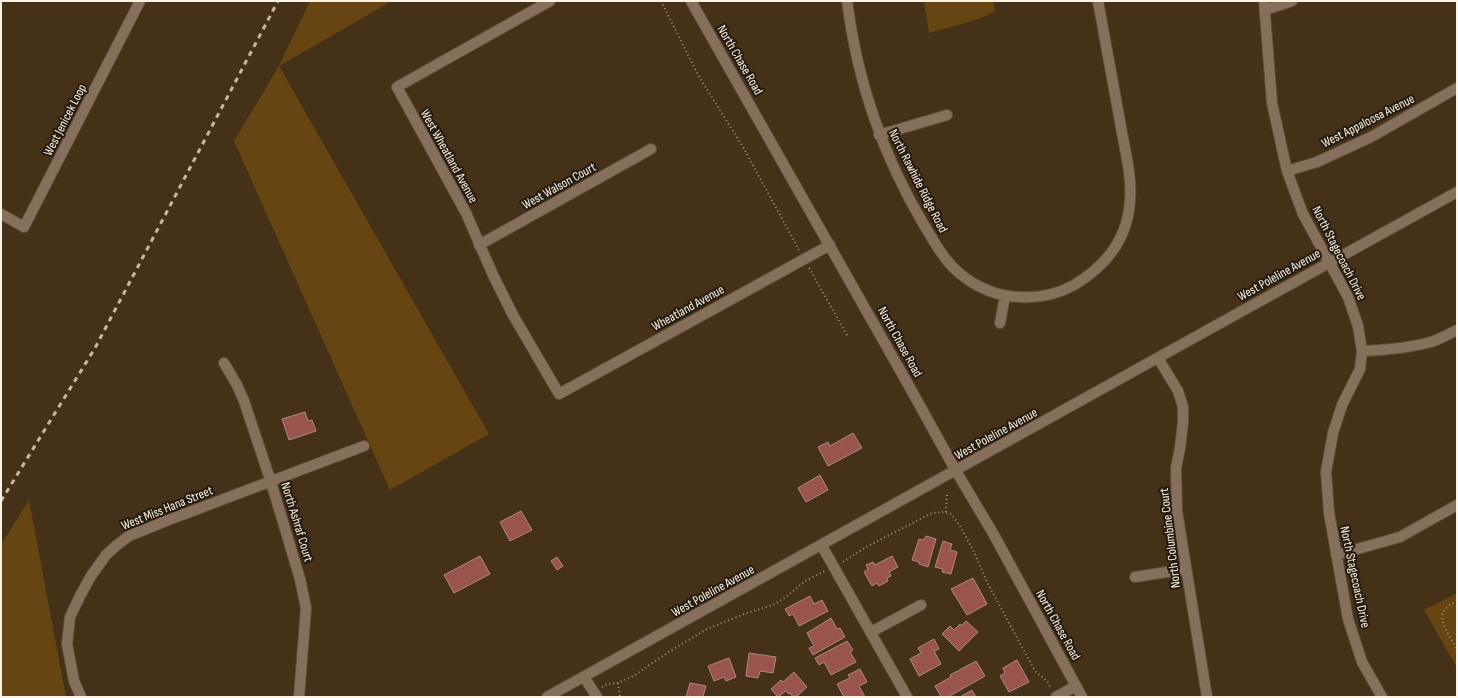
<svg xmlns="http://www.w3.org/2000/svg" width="1458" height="698" font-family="'Sofia Sans Condensed',sans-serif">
<rect width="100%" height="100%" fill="#443118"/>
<path fill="#664513" d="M 310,1 L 392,1 L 279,66 L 489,434 L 390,490 L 234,141 L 279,66 Z
M 924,1 L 993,1 L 995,11 L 979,19 L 929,33 Z
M 29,500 L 66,697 L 1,697 L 1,545 Z
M 1457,593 L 1457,668 L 1424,610 Z"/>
<path fill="#99544e" stroke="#ad8883" d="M 305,412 L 308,421 L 312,420 L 316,431 L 289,440 L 282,419 Z
M 853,433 L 862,448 L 828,466 L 818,447 L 828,442 L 830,446 Z
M 820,475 L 828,490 L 806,502 L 798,488 Z
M 521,511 L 532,530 L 510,541 L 500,522 Z
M 926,536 L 936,539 L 928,567 L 919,564 L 919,562 L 912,560 L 919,539 L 924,540 Z
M 943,541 L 952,544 L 950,550 L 957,552 L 951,574 L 942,572 L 943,569 L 935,567 Z
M 480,556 L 490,574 L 454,593 L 444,575 Z
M 892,556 L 898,567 L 889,572 L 891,576 L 887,578 L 888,581 L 879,586 L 877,583 L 872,586 L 864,572 L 868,569 L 866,565 L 873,562 L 875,565 Z
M 557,557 L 563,566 L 557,570 L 551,561 Z
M 973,578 L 987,604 L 967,615 L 951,589 Z
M 810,596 L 814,604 L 822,600 L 828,611 L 799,626 L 793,614 L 789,616 L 785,609 Z
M 831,618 L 837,629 L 840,628 L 845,637 L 813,655 L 809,648 L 814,646 L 807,633 Z
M 966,621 L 978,632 L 959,651 L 942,634 L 950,626 L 954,630 L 960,624 L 961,626 Z
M 934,639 L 939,649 L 934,651 L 941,664 L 919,676 L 910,659 L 921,653 L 918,648 Z
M 847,641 L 853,650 L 850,652 L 856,662 L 831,675 L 824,662 L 819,665 L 815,658 Z
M 749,653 L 776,657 L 773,673 L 760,671 L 758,678 L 746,676 Z
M 729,658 L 736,677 L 726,681 L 724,677 L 714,681 L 708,666 Z
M 1017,660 L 1029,682 L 1009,692 L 1000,676 L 1005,673 L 1003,668 Z
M 976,661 L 985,676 L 948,697 L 941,697 L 935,686 L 951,677 L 950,675 Z
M 860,669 L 867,682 L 859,686 L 865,697 L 844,697 L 837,684 L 850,678 L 848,675 Z
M 794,672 L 807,687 L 796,697 L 793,697 L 790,693 L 789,694 L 786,691 L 778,697 L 771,689 L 781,680 L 783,682 Z
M 690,683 L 706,686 L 703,697 L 686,697 Z
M 972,690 L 976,697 L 960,697 Z"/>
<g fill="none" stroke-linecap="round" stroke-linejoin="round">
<defs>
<path id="minor" d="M 550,1 L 397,87 L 466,213 L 493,275 L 513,315 L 559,394 L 830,245
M 847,1 C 857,81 883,156 924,225 C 934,241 943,259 958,272 C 975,287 998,297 1021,297 C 1039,298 1058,294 1074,285 C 1106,266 1128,238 1130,200 C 1132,176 1125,151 1121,127 C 1113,85 1106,43 1098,1
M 1264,1 L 1272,103 L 1287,171 L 1303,214 L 1348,297 L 1358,326 L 1362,351 L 1360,369 L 1342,405 L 1333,433 L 1326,472 L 1329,513 L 1348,619 L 1362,662 L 1382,697
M 1265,10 L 1292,1
M 879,135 L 947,115
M 1287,171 L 1317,162 L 1371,137 L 1457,88
M 1,214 L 24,227 L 140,1
M 479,245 L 651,149
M 1000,323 L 1005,296
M 1362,351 C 1385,350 1409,348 1431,342 C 1440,339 1449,334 1457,330
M 1158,358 L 1178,391 L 1183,407 L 1183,422 L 1180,448 L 1176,468 L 1177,511 L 1207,697
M 224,363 L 237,385 L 244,401 L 271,482 L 300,579 L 306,608 L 299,697
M 822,546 L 907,697
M 1336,555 L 1400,537 L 1457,505
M 1135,577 L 1186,569
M 871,632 L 921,605
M 584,677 L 597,697
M 81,697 L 74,681 L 67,644 L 70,617 L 80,596 L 91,576 L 106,555 L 117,545 L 129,536 L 166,521 L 364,446
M 1056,697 L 1076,686"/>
<path id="tertiary" d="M 691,1 L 909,386 L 956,471 L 994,535 L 1082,697
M 547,697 C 852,530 1153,359 1457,192"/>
</defs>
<use href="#minor" stroke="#625038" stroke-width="12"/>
<use href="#tertiary" stroke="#625038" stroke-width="12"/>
<path stroke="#a1917d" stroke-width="2" stroke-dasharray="1 3" stroke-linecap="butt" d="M 661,1 L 698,75 L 743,147 L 799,250
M 809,268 L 847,335
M 946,512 L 947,495
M 843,562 L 866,547 L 932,513 L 944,512 L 951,514 L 960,526 L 974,552 L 988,584 L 1035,671 L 1047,681 L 1051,689
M 1457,601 C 1452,604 1447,606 1444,611 C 1437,620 1452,640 1457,649
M 618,683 L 620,697
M 602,687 L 607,684 L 618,683 L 635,675 L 670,651 L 707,629 L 747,613 L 773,605 L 786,597 L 805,581 L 825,571"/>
<use href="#minor" stroke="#86705b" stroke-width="10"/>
<use href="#tertiary" stroke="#86705b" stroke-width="10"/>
<path stroke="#c6b8a6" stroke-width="3" stroke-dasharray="5 5" stroke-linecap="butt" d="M 1,501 L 95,348 L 278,1"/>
</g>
<g text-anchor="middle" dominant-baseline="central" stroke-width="4" stroke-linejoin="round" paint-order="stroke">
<g font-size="13" fill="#fef2e3" stroke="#231b10">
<text transform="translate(740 60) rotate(60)">North Chase Road</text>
<text transform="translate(65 120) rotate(-63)">West Jenicek Loop</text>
<text transform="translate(1368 121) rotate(-27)">West Appaloosa Avenue</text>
<text transform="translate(449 156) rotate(61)">West Wheatland Avenue</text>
<text transform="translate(918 181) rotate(63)">North Rawhide Ridge Road</text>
<text transform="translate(559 186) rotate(-29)">West Walson Court</text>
<text transform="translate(1339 253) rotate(63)">North Stagecoach Drive</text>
<text transform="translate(1279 275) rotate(-29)">West Poleline Avenue</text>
<text transform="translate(688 308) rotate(-29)">Wheatland Avenue</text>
<text transform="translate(900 342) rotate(61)">North Chase Road</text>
<text transform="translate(996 434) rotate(-29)">West Poleline Avenue</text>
<text transform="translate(167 508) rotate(-22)">West Miss Hana Street</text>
<text transform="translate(297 522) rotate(73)">North Ashraf Court</text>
<text transform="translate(1170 538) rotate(-97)">North Columbine Court</text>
<text transform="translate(1355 577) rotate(78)">North Stagecoach Drive</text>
<text transform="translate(713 591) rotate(-29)">West Poleline Avenue</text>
<text transform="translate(1058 625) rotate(61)">North Chase Road</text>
</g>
</g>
<rect width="1458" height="698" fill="none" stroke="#fef2e3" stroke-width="4"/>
</svg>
